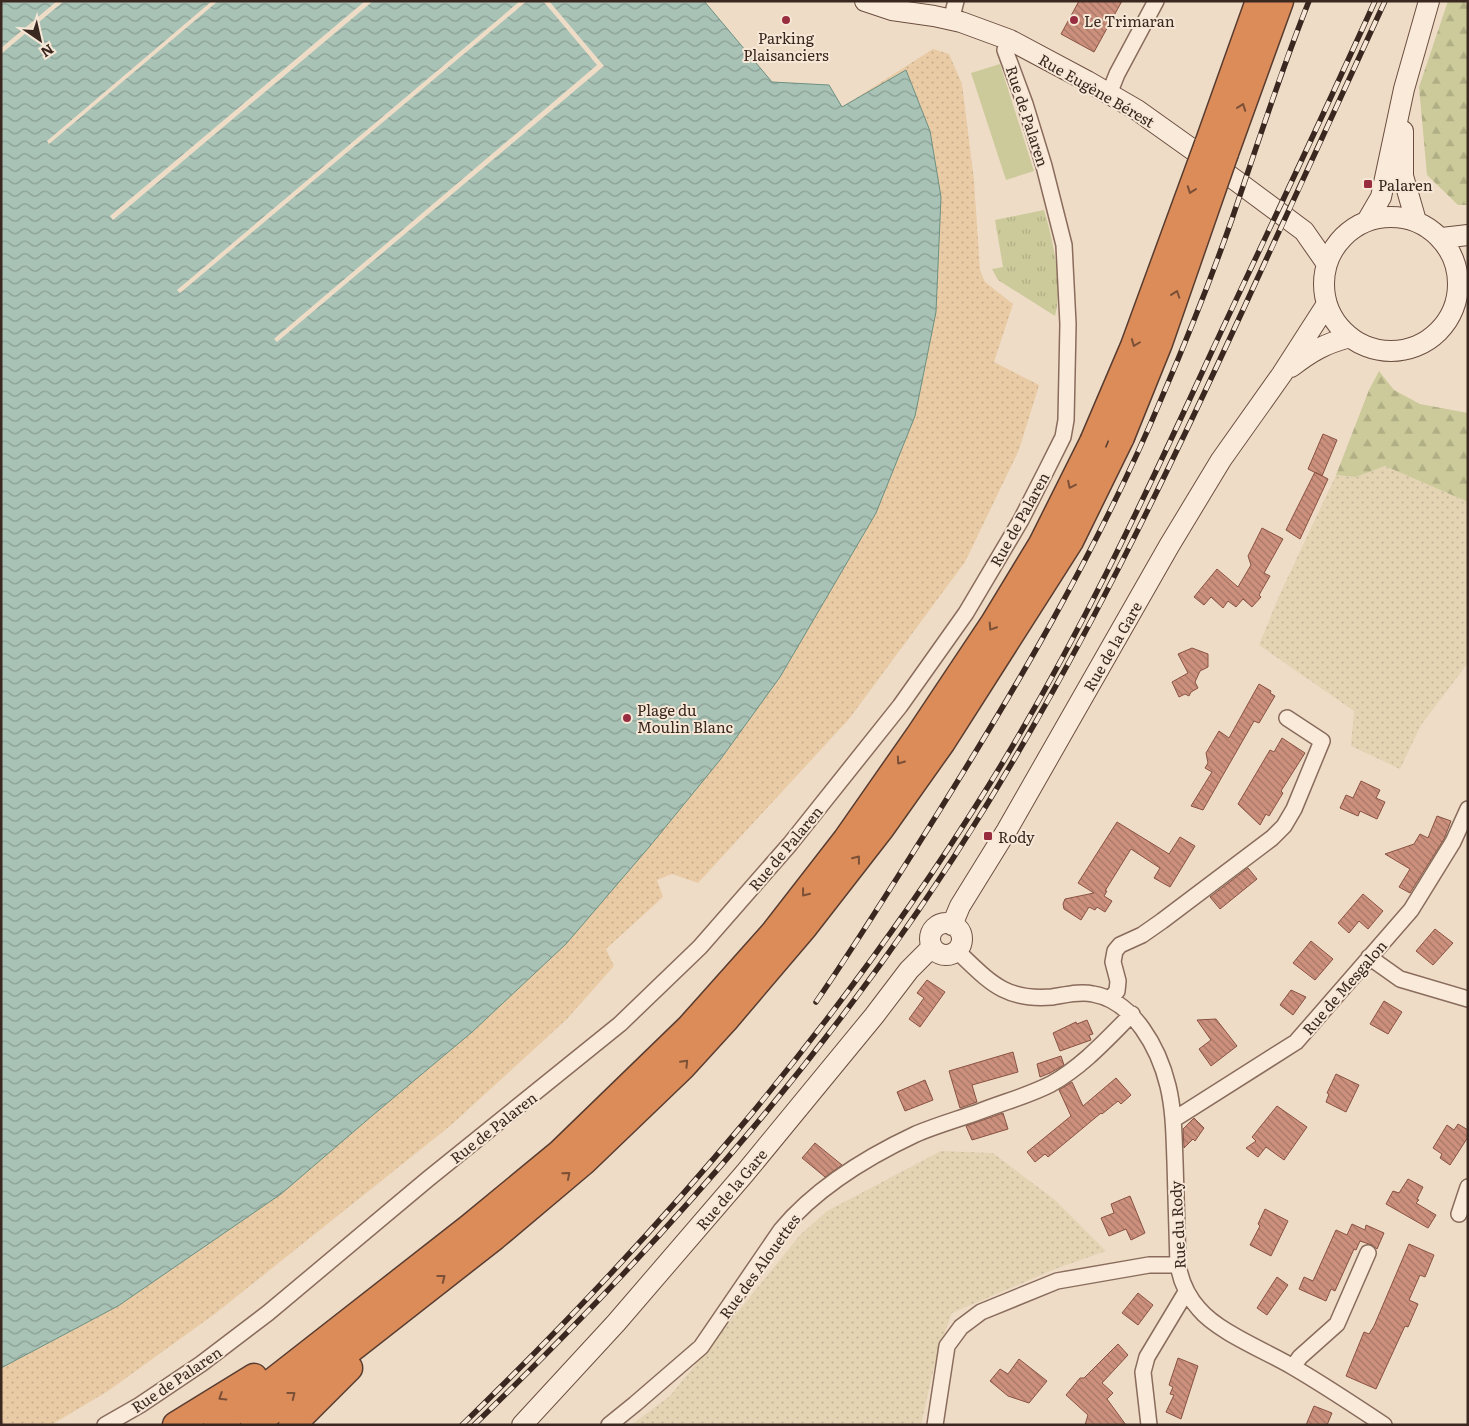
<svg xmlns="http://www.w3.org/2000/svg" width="1469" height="1426" font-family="Literata,serif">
<defs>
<pattern id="farmland-dots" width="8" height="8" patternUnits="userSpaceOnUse" patternTransform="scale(1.25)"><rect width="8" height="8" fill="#e4d4b4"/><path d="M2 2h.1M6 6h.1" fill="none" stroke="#c4b69a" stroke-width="1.8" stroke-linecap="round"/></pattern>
<pattern id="grass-tufts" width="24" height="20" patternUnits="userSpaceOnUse" patternTransform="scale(1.25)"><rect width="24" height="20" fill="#ccca9a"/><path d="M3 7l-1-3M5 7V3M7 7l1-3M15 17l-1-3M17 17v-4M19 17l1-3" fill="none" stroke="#b0ae84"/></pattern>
<pattern id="forest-firs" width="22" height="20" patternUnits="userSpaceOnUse" patternTransform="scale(1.25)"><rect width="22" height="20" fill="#ccca9a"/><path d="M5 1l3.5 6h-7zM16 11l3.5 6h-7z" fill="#b0ae84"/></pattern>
<pattern id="sand-dots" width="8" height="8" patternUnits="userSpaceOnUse" patternTransform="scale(1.25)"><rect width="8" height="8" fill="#e9cba5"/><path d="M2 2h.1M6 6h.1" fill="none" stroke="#c9ae8e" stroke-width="1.8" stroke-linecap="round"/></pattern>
<pattern id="water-waves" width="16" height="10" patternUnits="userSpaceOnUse" patternTransform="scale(1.25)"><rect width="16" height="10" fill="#a8c2b6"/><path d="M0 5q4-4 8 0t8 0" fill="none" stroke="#8a9e94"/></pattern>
<pattern id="building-back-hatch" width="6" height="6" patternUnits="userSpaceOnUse" patternTransform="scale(1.25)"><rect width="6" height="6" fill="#cc907d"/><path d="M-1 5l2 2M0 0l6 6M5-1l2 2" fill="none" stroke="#a77666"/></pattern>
</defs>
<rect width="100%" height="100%" fill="#eedcc7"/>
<path fill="url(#farmland-dots)" d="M 1385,466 L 1468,502 L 1468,663 L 1421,725 L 1400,769 L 1351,746 L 1354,711 L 1259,645 L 1279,596 L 1336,475 L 1356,477 Z
M 941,1151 L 993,1153 L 1055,1200 L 1106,1251 L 1055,1269 L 952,1313 L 937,1354 L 921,1425 L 631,1425 L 670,1396 L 800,1235 L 827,1211 Z"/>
<path fill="url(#grass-tufts)" d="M 1044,210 C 1053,239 1063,286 1055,316 L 998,280 L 992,269 L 1003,267 L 995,220 Z"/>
<path fill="url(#forest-firs)" d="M 1448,1 L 1468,1 L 1468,205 L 1458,205 L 1427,175 L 1419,87 Z
M 1379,371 L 1394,390 L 1420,404 L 1468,413 L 1468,502 L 1385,466 L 1356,477 L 1336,475 L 1369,390 Z"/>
<path fill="url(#sand-dots)" d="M 933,49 L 949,54 L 962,84 L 974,180 L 980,270 L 985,282 L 1013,304 L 994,362 L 1039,385 L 1019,450 L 965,562 L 849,719 L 698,883 L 672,874 L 657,880 L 663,897 L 606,949 L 614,966 L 567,1019 L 450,1126 L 216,1313 L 108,1391 L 51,1425 L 1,1425 L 1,1141 L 829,85 L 842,107 Z"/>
<path fill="#ccca9a" d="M 1000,64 L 1034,171 L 1006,180 L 971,73 Z"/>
<path fill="url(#water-waves)" stroke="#6e9182" d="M 1,1 L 704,1 L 772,82 L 829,85 L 842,107 L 906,70 L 930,131 L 941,197 L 936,312 L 915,416 L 876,513 L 780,677 L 720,760 L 650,846 L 566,944 L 471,1033 L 373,1115 L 281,1194 L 118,1306 L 1,1368 Z"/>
<path fill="#eedcc7" d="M 57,1 L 64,1 L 1,54 L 1,48 Z
M 212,1 L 218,1 L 49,144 L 47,141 Z
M 365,1 L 373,1 L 113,220 L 110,216 Z
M 520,1 L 527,1 L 180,293 L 177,290 Z
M 543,1 L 549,1 L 604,66 L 277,342 L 274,339 L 275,338 L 597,65 Z"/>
<path fill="url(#building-back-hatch)" stroke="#895242" d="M 1079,1 L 1122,1 L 1094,52 L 1061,34 Z
M 1323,434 L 1337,440 L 1322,476 L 1308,469 Z
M 1315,472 L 1328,479 L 1300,539 L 1286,530 Z
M 1262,528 L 1283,539 L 1264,573 L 1270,576 L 1259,595 L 1261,597 L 1252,607 L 1243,599 L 1236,607 L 1228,601 L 1223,608 L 1211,597 L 1204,605 L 1194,597 L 1217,569 L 1238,587 L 1251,565 L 1248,556 Z
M 1192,648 L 1208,654 L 1208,667 L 1200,671 L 1195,682 L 1198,688 L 1191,692 L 1189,696 L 1185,694 L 1179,697 L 1172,682 L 1188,673 L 1178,654 Z
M 1259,684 L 1271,691 L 1270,693 L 1275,696 L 1259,723 L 1254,721 L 1203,810 L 1191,806 L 1212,772 L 1205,768 L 1208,763 L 1206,753 L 1219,731 L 1229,738 Z
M 1282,738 L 1305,753 L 1281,791 L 1283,793 L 1269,816 L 1266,814 L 1260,825 L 1238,804 L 1270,750 L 1274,752 Z
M 1361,781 L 1380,790 L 1376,798 L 1385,802 L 1377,819 L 1360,811 L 1358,816 L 1340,808 L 1346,795 L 1353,798 Z
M 1437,816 L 1451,821 L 1444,839 L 1410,893 L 1399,887 L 1410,869 L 1385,854 L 1414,844 L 1420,834 L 1428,838 Z
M 1117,822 L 1169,854 L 1180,837 L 1195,846 L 1170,887 L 1154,878 L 1160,868 L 1131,849 L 1105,891 L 1107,891 L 1104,896 L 1112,901 L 1105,912 L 1097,907 L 1095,910 L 1089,907 L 1081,920 L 1064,909 L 1063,904 L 1065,899 L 1094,893 L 1078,883 Z
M 1248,868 L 1257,879 L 1220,909 L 1210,897 Z
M 1363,894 L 1383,911 L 1368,929 L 1359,921 L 1349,933 L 1338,923 Z
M 1435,929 L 1453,943 L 1433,965 L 1416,951 Z
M 1311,941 L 1333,959 L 1315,980 L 1293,963 Z
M 927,980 L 945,992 L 920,1027 L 909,1019 L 924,998 L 917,993 Z
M 1291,990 L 1306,997 L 1293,1015 L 1280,1005 Z
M 1384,1001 L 1402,1012 L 1388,1034 L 1370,1024 Z
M 1216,1019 L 1237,1046 L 1211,1066 L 1199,1049 L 1211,1040 L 1197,1020 Z
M 1087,1020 L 1093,1034 L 1089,1035 L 1091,1040 L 1060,1051 L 1053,1033 L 1076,1022 L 1077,1024 Z
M 1013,1052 L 1018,1072 L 972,1085 L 977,1102 L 960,1108 L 949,1071 Z
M 1061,1056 L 1064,1065 L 1050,1073 L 1040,1077 L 1037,1064 Z
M 1336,1074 L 1359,1085 L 1346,1112 L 1326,1102 L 1329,1094 L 1327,1093 Z
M 1116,1078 L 1131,1095 L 1121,1104 L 1118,1101 L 1102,1114 L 1101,1113 L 1048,1157 L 1045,1154 L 1035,1162 L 1027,1152 L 1071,1116 L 1059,1090 L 1072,1082 L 1083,1106 Z
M 925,1080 L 933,1100 L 905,1111 L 897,1092 Z
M 1277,1106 L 1307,1127 L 1284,1160 L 1266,1147 L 1258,1157 L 1246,1148 L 1256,1141 L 1252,1137 Z
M 1003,1113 L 1008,1129 L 972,1140 L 966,1126 Z
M 1194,1118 L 1204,1128 L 1195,1141 L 1193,1139 L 1184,1148 L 1183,1129 Z
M 1458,1124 L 1468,1130 L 1468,1137 L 1450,1165 L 1440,1158 L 1442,1154 L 1433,1148 L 1447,1125 L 1454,1130 Z
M 815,1143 L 842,1165 L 825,1177 L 802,1158 Z
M 1408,1179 L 1423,1187 L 1417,1199 L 1419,1200 L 1416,1203 L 1436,1215 L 1428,1228 L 1386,1204 L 1393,1191 L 1399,1193 Z
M 1130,1196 L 1145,1233 L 1131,1240 L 1126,1229 L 1109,1236 L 1101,1218 L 1114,1213 L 1111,1204 Z
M 1265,1209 L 1288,1221 L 1271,1256 L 1250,1245 L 1260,1226 L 1258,1224 Z
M 1352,1224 L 1365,1230 L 1366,1225 L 1384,1233 L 1377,1249 L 1372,1245 L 1360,1241 L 1356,1250 L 1354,1249 L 1335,1291 L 1331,1289 L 1326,1301 L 1299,1289 L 1304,1277 L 1313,1281 L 1336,1230 L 1347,1235 Z
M 1409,1244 L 1434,1255 L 1425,1277 L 1420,1275 L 1409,1300 L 1418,1304 L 1408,1327 L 1405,1326 L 1376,1389 L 1346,1376 L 1364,1332 L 1369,1334 L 1374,1326 Z
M 1277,1277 L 1288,1285 L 1267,1315 L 1257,1308 Z
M 1138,1293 L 1153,1305 L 1138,1325 L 1122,1313 Z
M 1118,1344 L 1128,1355 L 1102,1383 L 1113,1393 L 1107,1399 L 1126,1425 L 1085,1425 L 1088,1415 L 1066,1395 L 1080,1378 L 1084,1378 Z
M 1178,1358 L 1198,1366 L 1181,1419 L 1166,1412 L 1174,1395 L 1170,1394 L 1173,1387 L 1169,1385 Z
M 1019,1359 L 1047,1381 L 1029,1403 L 1008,1396 L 990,1381 L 1000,1369 L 1008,1374 Z
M 1314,1406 L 1332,1413 L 1327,1425 L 1306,1425 Z"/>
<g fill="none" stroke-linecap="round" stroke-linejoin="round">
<defs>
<path id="street" d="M 951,20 L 956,1
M 1109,94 L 1117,74 L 1156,1
M 957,951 C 989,981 1004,1001 1052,997 C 1065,995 1080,991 1093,994 C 1134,1001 1159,1049 1168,1086 C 1174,1111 1174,1137 1175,1162 C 1176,1196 1177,1231 1178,1265 C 1181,1282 1187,1296 1199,1309 C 1218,1332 1266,1351 1293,1367 C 1324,1385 1354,1405 1384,1425
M 1369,957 L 1400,979 L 1468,999
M 1110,999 L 1117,991 L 1118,981 L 1113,962 L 1115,951 L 1120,945 L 1142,935 L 1162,921 L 1272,838 L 1284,826 L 1294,809 L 1322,741 L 1287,718
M 1173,1120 L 1296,1042 L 1411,910 L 1453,842 L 1468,809
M 1459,1214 L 1468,1187
M 1293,1367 L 1300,1357 L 1337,1324 L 1368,1253
M 105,1425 L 140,1405 L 201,1364 L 268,1313 L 428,1179 L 620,1024 L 700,947 L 790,844 L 900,706 L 966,613 L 1021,520 L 1046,471 L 1063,437 L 1066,420 L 1068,324 L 1064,245 L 1044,166 L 1025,104 L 1005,50
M 609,1425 L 635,1404 L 701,1347 L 781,1230 C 816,1188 867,1157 916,1134 C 937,1125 959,1119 981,1111 C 1004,1102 1030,1095 1051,1084 C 1083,1066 1107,1039 1132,1014
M 935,1425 L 947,1346 L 961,1327 L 981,1312 L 1057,1281 L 1149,1265 L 1178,1265
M 1149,1425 L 1143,1372 L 1147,1357 L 1186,1292"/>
<path id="secondary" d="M 865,1 L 892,10 L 934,16 L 961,22 L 1010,40 L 1087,81 L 1137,110 L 1238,182 L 1304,231 L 1327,264
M 1403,131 L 1403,176 L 1416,221
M1324 284a67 67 0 1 1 134 0a67 67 0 1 1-134 0Z
M 1367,221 L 1381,197 L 1404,89 L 1429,1
M 1442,238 L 1468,235
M 1291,367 C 1312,351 1324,344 1350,337
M930 939a16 16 0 1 1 32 0a16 16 0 1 1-32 0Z
M 952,925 L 960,906 L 1007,830 L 1169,546 L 1221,460 L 1282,374 L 1327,304
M 522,1425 L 616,1323 L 745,1173 L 874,1016 L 909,970 L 932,947"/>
<path id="highway" d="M 1208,144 L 1259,1
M 1225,153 L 1280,1
M 176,1425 L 254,1377
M 217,1425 L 469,1228 L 560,1153 L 690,1027 L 773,934 L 846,840 L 920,734 L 994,623 L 1042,544 L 1093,442
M 254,1425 L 494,1237 L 583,1162 L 683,1066 L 725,1020 L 804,927 L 881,828 L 942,742 L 1070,541 L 1121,437
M 292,1425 L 349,1368"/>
</defs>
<use href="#street" stroke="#8a6c5c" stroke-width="18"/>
<use href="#secondary" stroke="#6c4e3f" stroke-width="22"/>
<use href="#highway" stroke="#583c30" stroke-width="29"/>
<use href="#street" stroke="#f9eada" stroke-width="15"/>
<use href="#secondary" stroke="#f9eada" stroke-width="20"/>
<use href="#highway" stroke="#dc8c59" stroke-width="26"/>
<defs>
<path id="rail" d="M 816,1002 C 854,947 890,889 926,832 C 1014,692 1098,550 1162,397 C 1187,339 1211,279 1232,219 C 1257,146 1280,73 1309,1
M 462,1425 C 663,1230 841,1023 989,785 C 1075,646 1144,499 1212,351 C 1267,234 1322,118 1375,1
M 474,1425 C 667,1239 846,1035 986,806 C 1083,648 1164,481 1242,312 C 1290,209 1337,105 1385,1"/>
</defs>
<use href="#rail" stroke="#3a2820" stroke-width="5.5"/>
<use href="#rail" stroke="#f6e7d6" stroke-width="4" stroke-dasharray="11" stroke-linecap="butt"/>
<defs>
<path id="highway-bridge" d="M 1121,437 L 1159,343 L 1225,153
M 1093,442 L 1134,346 L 1208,144"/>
</defs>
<use href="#highway-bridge" stroke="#583c30" stroke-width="29" stroke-linecap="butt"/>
<use href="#highway-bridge" stroke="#dc8c59" stroke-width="26"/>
</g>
<defs><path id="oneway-chevron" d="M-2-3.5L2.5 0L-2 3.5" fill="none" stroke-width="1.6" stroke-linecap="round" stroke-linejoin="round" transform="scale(1.25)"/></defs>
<g stroke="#7b5037">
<use href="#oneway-chevron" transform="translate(1242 107) rotate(-70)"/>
<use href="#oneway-chevron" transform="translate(1191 190) rotate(110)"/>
<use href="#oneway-chevron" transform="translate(1176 294) rotate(-71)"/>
<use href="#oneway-chevron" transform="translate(1135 343) rotate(111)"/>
<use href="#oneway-chevron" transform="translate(1071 485) rotate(116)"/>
<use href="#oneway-chevron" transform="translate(992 627) rotate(123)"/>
<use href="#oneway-chevron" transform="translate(900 761) rotate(125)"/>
<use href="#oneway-chevron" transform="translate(857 859) rotate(-52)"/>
<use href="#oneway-chevron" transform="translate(805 893) rotate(128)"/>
<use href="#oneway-chevron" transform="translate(685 1063) rotate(-46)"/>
<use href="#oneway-chevron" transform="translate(567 1175) rotate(-40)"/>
<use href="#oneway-chevron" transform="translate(442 1278) rotate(-38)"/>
<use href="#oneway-chevron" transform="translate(292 1395) rotate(-38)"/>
<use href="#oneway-chevron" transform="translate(222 1397) rotate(148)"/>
</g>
<g fill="#982d40" stroke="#f6e7d6" stroke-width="2">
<circle cx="786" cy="20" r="5"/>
<circle cx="1074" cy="20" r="5"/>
<rect x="1363" y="179" width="10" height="10" rx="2.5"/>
<circle cx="627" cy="718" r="5"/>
<rect x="983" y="831" width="10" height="10" rx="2.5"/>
</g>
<g text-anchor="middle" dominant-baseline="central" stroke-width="4" stroke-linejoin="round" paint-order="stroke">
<g font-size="15" fill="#3a2820" stroke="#f6e7d6" text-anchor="start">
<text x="1084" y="20">Le Trimaran</text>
<text x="786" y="37" text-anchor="middle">Parking<tspan x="786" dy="17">Plaisanciers</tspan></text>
<text x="1378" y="184">Palaren</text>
<text x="637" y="709">Plage du<tspan x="637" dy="17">Moulin Blanc</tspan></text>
<text x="998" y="836">Rody</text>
</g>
<g font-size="15" fill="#3a2820" stroke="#f6e7d6">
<text transform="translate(1097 90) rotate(30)">Rue Eugène Bérest</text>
<text transform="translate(1028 116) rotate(72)">Rue de Palaren</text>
<text transform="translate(1019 519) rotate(-61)">Rue de Palaren</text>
<text transform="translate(1112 646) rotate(-60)">Rue de la Gare</text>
<text transform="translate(785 848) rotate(-50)">Rue de Palaren</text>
<text transform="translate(1344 987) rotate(-49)">Rue de Mesgalon</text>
<text transform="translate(493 1127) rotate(-38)">Rue de Palaren</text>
<text transform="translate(731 1189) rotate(-50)">Rue de la Gare</text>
<text transform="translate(1177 1225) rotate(-93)">Rue du Rody</text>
<text transform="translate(759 1266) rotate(-54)">Rue des Alouettes</text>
<text transform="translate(176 1379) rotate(-34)">Rue de Palaren</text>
</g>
</g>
<rect width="1469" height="1426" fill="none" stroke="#3a2820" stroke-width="5"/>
<g transform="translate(40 40) rotate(146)" stroke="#f6e7d6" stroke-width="4" paint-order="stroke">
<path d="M0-4L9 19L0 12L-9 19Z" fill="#3a2820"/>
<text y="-8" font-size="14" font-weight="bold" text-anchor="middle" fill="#3a2820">N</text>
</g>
</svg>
